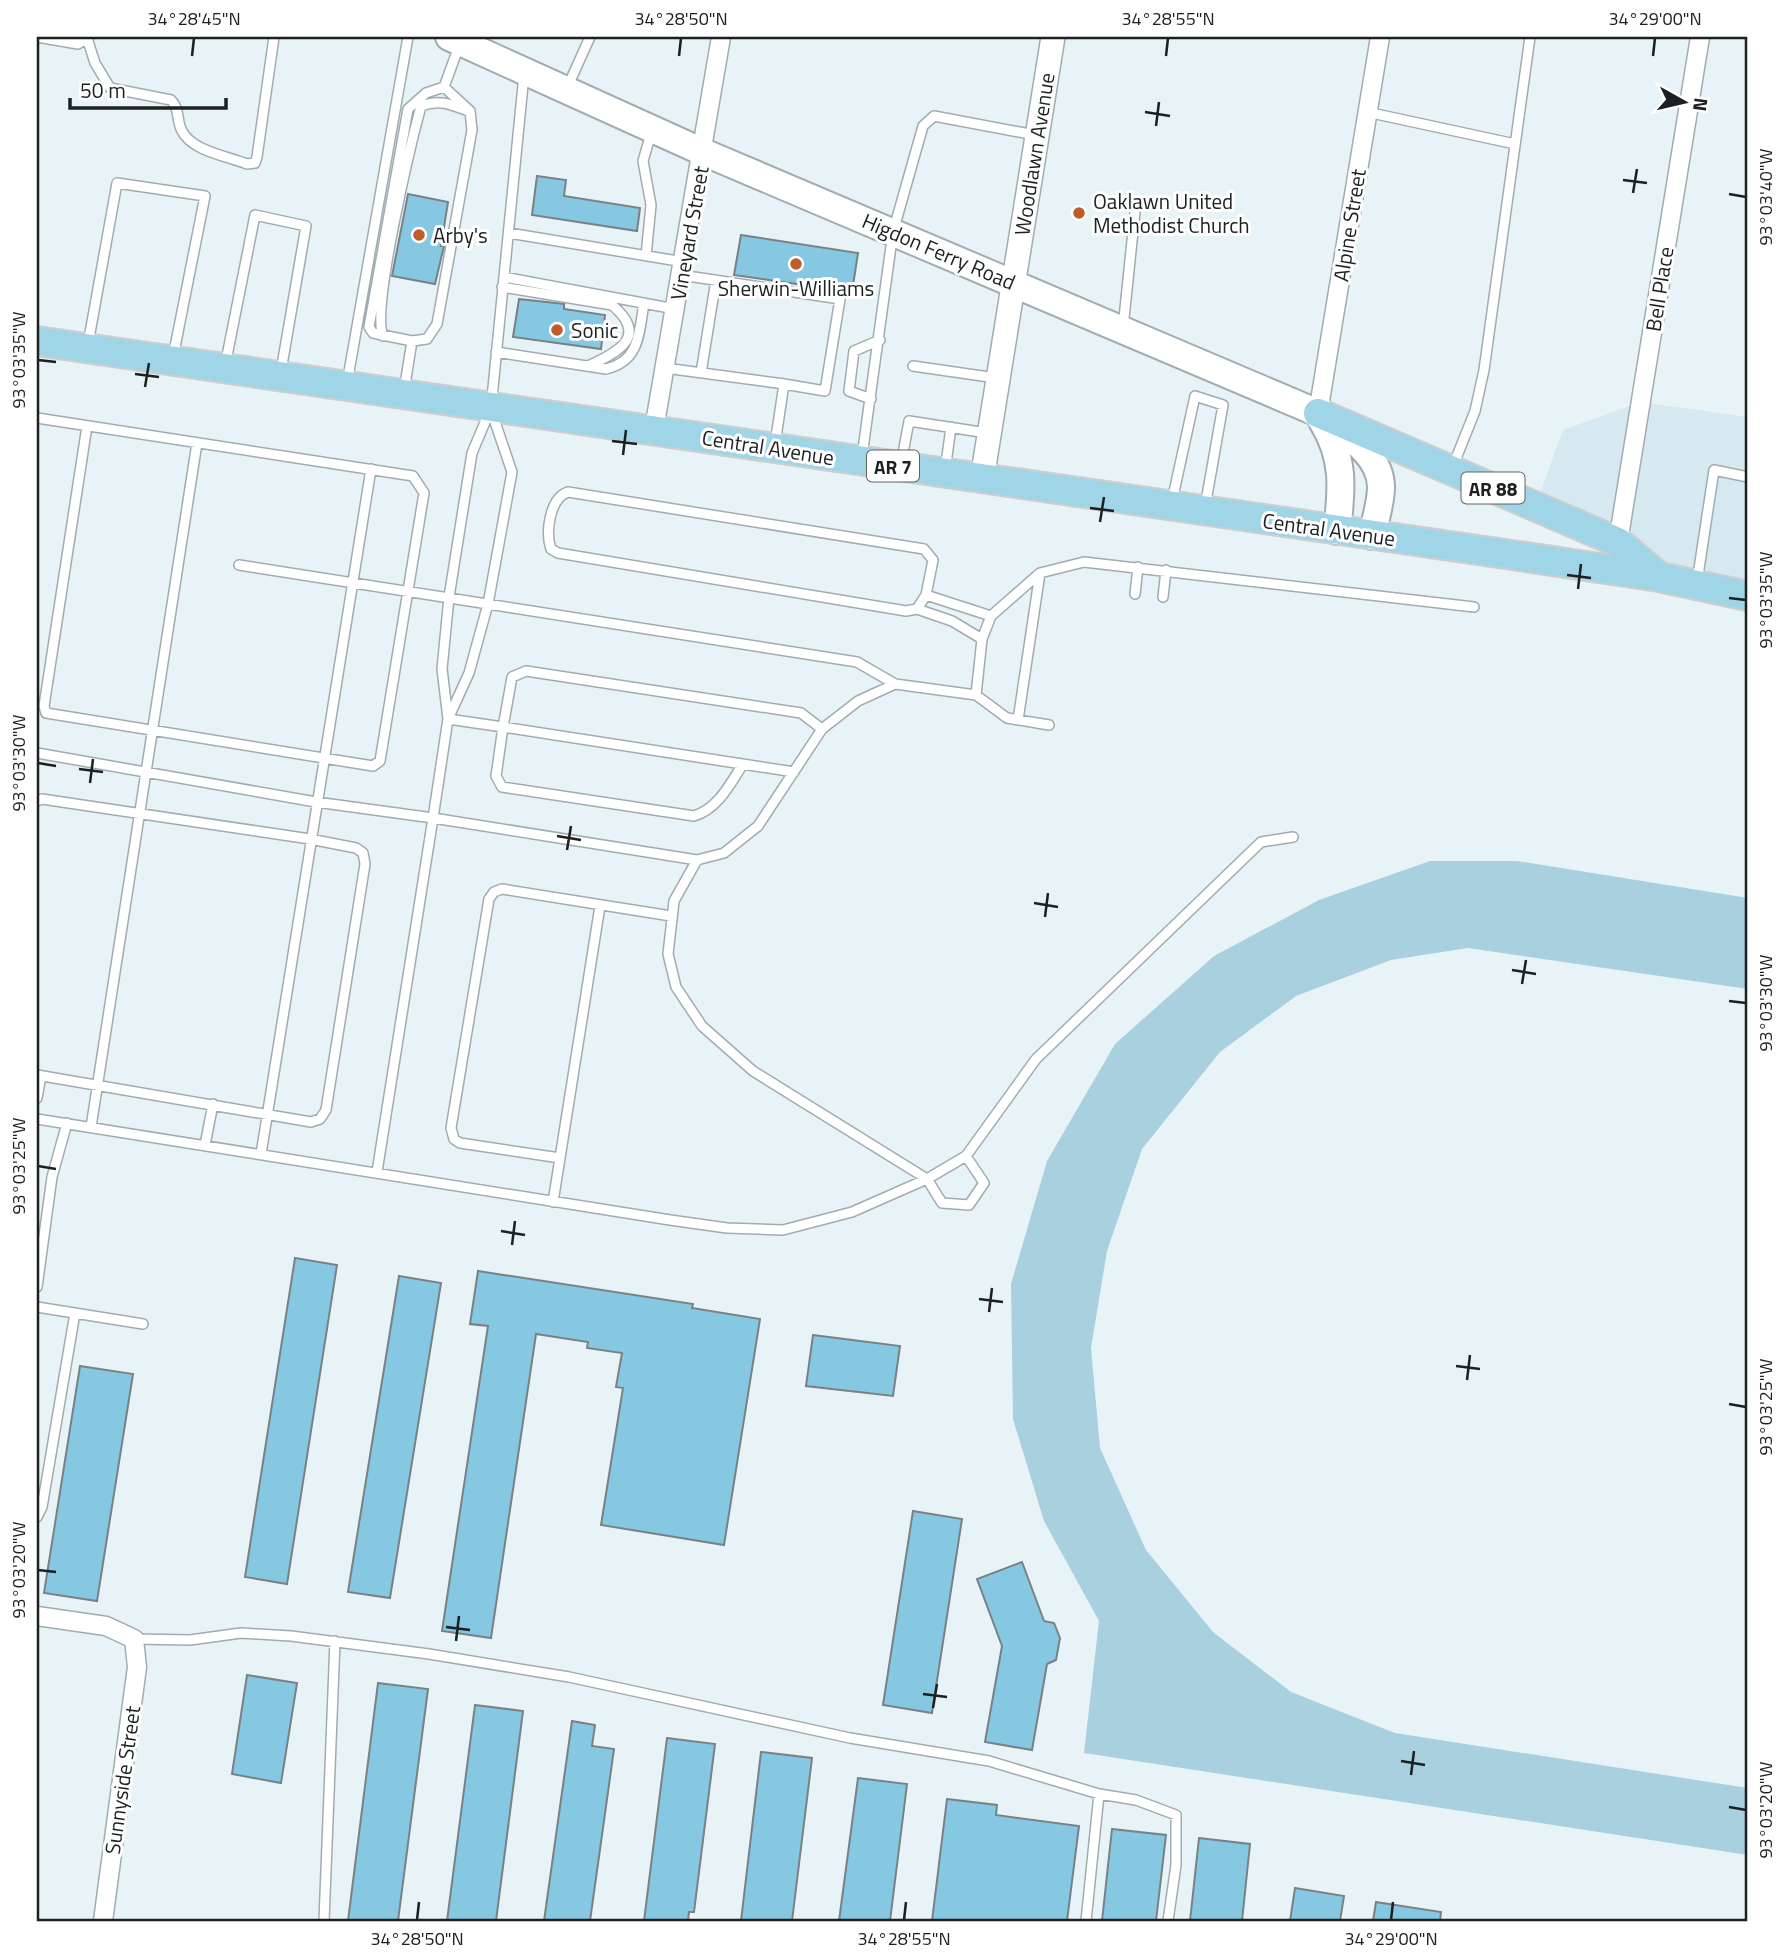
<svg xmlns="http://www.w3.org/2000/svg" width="1785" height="1958" font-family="'Titillium Web',sans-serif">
<rect width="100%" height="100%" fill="#e8f3f7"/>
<path fill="#d6e9f1" d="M 1641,402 L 1748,417 L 1748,596 L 1659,577 L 1535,507 L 1563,430 Z"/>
<path fill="#a9d0df" d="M 1430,861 L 1517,861 L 1748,898 L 1748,989 L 1468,948 L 1391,960 L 1296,996 L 1220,1052 L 1142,1149 L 1107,1251 L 1091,1348 L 1100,1448 L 1146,1550 L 1213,1632 L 1291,1692 L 1395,1733 L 1748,1788 L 1748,1855 L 1084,1753 L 1099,1621 L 1044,1521 L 1013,1419 L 1011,1284 L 1047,1161 L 1115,1044 L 1214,956 L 1319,900 Z"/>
<path fill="#86c8e1" stroke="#788286" stroke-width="2" d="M 537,176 L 566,180 L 564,196 L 640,208 L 637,231 L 532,215 Z
M 408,194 L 448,202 L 441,246 L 444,246 L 435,284 L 392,276 Z
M 741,235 L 858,253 L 852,292 L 734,275 Z
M 519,299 L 564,304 L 564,309 L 605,315 L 601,349 L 513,337 Z
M 295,1258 L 337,1265 L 287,1584 L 245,1577 Z
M 478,1271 L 693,1304 L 692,1308 L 760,1319 L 724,1545 L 601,1525 L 623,1388 L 616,1387 L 622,1353 L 587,1348 L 588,1342 L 536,1334 L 491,1638 L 442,1631 L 488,1326 L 470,1324 Z
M 399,1276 L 441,1283 L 390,1598 L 348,1592 Z
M 813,1335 L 900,1346 L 893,1396 L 806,1386 Z
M 80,1366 L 133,1374 L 97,1601 L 44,1593 Z
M 913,1511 L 962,1519 L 932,1713 L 883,1705 Z
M 1022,1562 L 1044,1621 L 1054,1623 L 1060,1638 L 1056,1660 L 1047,1664 L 1032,1750 L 985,1742 L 1002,1646 L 977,1579 Z
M 247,1675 L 297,1683 L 281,1783 L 232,1774 Z
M 378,1683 L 428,1689 L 398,1921 L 348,1921 Z
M 475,1705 L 523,1711 L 496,1921 L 447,1921 Z
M 572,1721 L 595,1725 L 592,1746 L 614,1749 L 590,1921 L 544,1921 Z
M 667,1738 L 715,1744 L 694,1912 L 689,1912 L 688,1921 L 644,1921 Z
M 761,1752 L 812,1758 L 792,1921 L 741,1921 Z
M 858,1778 L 907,1784 L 890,1921 L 839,1921 Z
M 947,1799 L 997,1805 L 996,1815 L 1079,1826 L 1067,1921 L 932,1921 Z
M 1112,1829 L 1166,1835 L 1156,1921 L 1102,1921 Z
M 1199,1838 L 1250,1844 L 1242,1921 L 1190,1921 Z
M 1295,1888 L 1344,1896 L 1340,1921 L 1290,1921 Z
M 1376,1902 L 1441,1912 L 1440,1921 L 1373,1921 Z"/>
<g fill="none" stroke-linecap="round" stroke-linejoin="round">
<defs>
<path id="service" d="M 37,37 L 78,44 L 89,37
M 87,38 L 95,63 L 110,88 L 171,100 C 180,108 176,120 182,131 C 192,151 227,156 247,164 L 255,163 L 257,157 L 274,37
M 444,87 L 470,111 L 472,130 L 437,324 L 427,339 L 412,341 L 373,333 L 369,327 L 408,109 L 426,93 Z
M 444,87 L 459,46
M 567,88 L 590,37
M 1367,112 L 1515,144
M 509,233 L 684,262
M 646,256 L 651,205 L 643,161 L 652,130
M 681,275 L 840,299 L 825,391 L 784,384
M 504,277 L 675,309
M 502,287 L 612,305 C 649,336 619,352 588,366
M 1123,328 L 1135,212
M 383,336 C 371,309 411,143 421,106 C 439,99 451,104 468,111
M 88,344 L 117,183 L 205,196 L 173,357
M 496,352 L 606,369 C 640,361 639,333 644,303
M 225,366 L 255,215 L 306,226 L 281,371
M 913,366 L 996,378
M 665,368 L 784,384 L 775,444
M 701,373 L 716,280
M 347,383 L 408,37
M 404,391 L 412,341
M 871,399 L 849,391 L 854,351 L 880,340
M 492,413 L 512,472 L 488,604 L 469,673 L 448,719 L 442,669 L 449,597 L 472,453 L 491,408 L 524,75
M 37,418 L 413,476 L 424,493 L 380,761 L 373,766 L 46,713 L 44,706 L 87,426
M 862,456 L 893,232 L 923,126 L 934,116 L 1035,135
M 901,464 L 909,421 L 987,433
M 1453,466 L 1475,411 L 1484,370 L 1530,37
M 945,471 L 951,427
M 568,492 L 924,549 L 933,560 L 926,595 L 917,609 L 906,611 L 558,553 L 551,549 C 545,532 550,498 568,492 Z
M 1172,501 L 1195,396 L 1223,405 L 1205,507
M 239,565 L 857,662 L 895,684 L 976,695 L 1007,718 L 1049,725
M 1697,582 L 1714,470 L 1748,477
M 1135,594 L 1138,567
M 926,595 L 991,616
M 1163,597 L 1166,570
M 917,609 L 952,621 L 982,639
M 895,684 L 858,701 L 822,729 L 758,826 L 724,853 L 697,860 L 674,901 L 668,954 L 676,987 L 702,1026 L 753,1071 L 927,1179 L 942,1203 L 969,1205 L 984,1183 L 966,1156
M 976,695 L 982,639 L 991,616 L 1040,573 L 1084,562 L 1474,607
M 1018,720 L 1040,573
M 37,753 L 316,802 L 433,818 L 448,719 L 503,727 L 496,776 L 502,787 L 694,816 C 718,809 730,784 743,764
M 794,772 L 503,727 L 512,677 L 526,671 L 801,713 L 822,729
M 37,801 L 42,799 L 310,839 L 356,848 L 363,853 L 365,864 L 326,1110 L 320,1119 L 311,1122 L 37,1075
M 37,1098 L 41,1076
M 37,1119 L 670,1220 L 727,1228 L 783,1230 L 852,1212 L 927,1179 L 966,1156 L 1036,1059 L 1261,842 L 1293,837
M 91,1127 L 197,443
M 205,1145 L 213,1104
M 261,1154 L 371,469
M 560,1158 L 460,1143 L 454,1139 L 451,1128 L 489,899 L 494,892 L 502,889 L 671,916
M 377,1172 L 433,818 L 697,860
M 553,1202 L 600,906
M 37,1287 L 52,1177 L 67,1123
M 37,1307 L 143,1324
M 37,1517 L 42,1507 L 75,1313
M 134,1639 L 190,1640 L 241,1633 L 291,1636 L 429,1654 L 569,1677 L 850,1738 L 989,1761 L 1099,1794 L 1136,1800 L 1176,1815 L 1176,1865 L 1168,1921
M 324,1921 L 335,1641
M 1086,1921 L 1099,1794"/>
<path id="minor" d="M 1318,413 L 1380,37
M 654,429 L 721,37
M 1618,542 L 1700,37
M 37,1616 L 106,1626 L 134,1639 L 137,1667 L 103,1921"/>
<path id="tertiary" d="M 982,479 L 1053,37"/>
<path id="secondary" d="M 449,37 L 703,152 L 1318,413 C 1341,431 1381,453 1381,487 C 1381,503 1375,520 1372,536
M 1322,421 C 1345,458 1342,489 1337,531"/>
<path id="primary" d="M 37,341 L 1519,556 L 1659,577 L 1748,596
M 1318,413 L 1618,542 L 1659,577"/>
</defs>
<use href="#service" stroke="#a1acb0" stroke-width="12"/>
<use href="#minor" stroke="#a1acb0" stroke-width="21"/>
<use href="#tertiary" stroke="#a1acb0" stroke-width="26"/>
<use href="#secondary" stroke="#a1acb0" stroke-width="30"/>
<use href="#primary" stroke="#cdcece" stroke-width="32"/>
<use href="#service" stroke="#fff" stroke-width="9"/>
<use href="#minor" stroke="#fff" stroke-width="18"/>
<use href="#tertiary" stroke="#fff" stroke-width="23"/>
<use href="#secondary" stroke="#fff" stroke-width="26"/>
<use href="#primary" stroke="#a0d5e8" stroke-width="28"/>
</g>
<path fill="none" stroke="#1c2021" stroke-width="2.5" d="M 192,56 L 194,38M 679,56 L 681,38M 1166,56 L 1168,38M 1653,56 L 1655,38M 1145,112 L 1170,116M 1156,126 L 1159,102M 1623,180 L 1647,183M 1633,193 L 1637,169M 1729,194 L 1746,197M 38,360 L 56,362M 135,374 L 159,377M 145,387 L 149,363M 612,441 L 637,444M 623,455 L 626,430M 1090,508 L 1114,511M 1100,522 L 1104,497M 1567,575 L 1591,578M 1578,589 L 1581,564M 1729,598 L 1746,600M 38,763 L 56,766M 79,769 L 103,772M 90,783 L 93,759M 557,836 L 581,840M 567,850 L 571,826M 1034,903 L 1058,907M 1045,917 L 1048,893M 1512,970 L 1536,974M 1522,984 L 1526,960M 1729,1001 L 1746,1003M 38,1166 L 56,1169M 501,1231 L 525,1235M 512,1245 L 515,1221M 979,1299 L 1003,1302M 989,1312 L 992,1288M 1456,1366 L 1480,1369M 1467,1380 L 1470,1355M 1729,1404 L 1746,1407M 38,1570 L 56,1572M 446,1627 L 470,1630M 456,1641 L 459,1616M 923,1694 L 947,1697M 933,1708 L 937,1684M 1401,1761 L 1425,1765M 1411,1775 L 1414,1751M 1729,1807 L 1746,1810M 417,1920 L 419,1902M 904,1920 L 906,1902M 1391,1920 L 1393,1902"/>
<g fill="#c05b2b" stroke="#fefefe" stroke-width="2.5">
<circle cx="1079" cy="213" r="7"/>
<circle cx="419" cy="235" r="7"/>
<circle cx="796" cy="264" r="7"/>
<circle cx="557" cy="330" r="7"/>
</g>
<g text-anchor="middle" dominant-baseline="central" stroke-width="6" stroke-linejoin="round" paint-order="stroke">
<g fill="#fefefe" stroke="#606363" stroke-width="2">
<rect x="867" y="450.5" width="52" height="31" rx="5"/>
<rect x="1461.5" y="472.5" width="63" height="31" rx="5"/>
</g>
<g font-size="19" font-weight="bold" fill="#1c2021">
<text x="893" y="466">AR 7</text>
<text x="1493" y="488">AR 88</text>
</g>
<g font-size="21" fill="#1c2021" stroke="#fefefe">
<text transform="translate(1034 154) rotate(-81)">Woodlawn Avenue</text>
<text transform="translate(1349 225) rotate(-81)">Alpine Street</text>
<text transform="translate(689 233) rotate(-80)">Vineyard Street</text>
<text transform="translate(939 251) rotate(23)">Higdon Ferry Road</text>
<text transform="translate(1659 289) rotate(-81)">Bell Place</text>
<text transform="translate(768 447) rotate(9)">Central Avenue</text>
<text transform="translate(1329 529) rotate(8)">Central Avenue</text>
<text transform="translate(122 1780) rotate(-82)">Sunnyside Street</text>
</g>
<g font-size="21" fill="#1c2021" stroke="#fefefe" text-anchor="start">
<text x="1093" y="201">Oaklawn United<tspan x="1093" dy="24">Methodist Church</tspan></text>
<text x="433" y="235">Arby's</text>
<text x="796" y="288" text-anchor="middle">Sherwin-Williams</text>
<text x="571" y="330">Sonic</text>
</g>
</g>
<rect width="1785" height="1958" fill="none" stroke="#fefefe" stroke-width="77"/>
<g transform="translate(1684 102) rotate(98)" stroke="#fefefe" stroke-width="5" paint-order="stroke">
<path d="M0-5L12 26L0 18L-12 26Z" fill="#1c2021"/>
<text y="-10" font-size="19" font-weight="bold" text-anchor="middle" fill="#1c2021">N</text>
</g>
<path d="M70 98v10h156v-10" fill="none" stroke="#1c2021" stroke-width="3.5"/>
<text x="80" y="98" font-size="21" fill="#1c2021" stroke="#fefefe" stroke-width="5" paint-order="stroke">50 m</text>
<rect x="38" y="38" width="1708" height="1882" fill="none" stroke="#1c2021" stroke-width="2.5"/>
<g font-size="18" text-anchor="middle" fill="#1c2021">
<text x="194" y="25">34°28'45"N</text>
<text x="681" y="25">34°28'50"N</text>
<text x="1168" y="25">34°28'55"N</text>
<text x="1655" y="25">34°29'00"N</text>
<text transform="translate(1766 197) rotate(-90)" y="6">93°03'40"W</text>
<text transform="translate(19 360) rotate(-90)" y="6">93°03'35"W</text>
<text transform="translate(1766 600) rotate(-90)" y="6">93°03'35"W</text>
<text transform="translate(19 763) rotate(-90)" y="6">93°03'30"W</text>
<text transform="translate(1766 1003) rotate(-90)" y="6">93°03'30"W</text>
<text transform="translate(19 1166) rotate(-90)" y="6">93°03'25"W</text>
<text transform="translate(1766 1407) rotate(-90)" y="6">93°03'25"W</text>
<text transform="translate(19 1570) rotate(-90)" y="6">93°03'20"W</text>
<text transform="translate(1766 1810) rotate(-90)" y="6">93°03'20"W</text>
<text x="417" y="1945">34°28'50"N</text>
<text x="904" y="1945">34°28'55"N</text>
<text x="1391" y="1945">34°29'00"N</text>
</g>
</svg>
